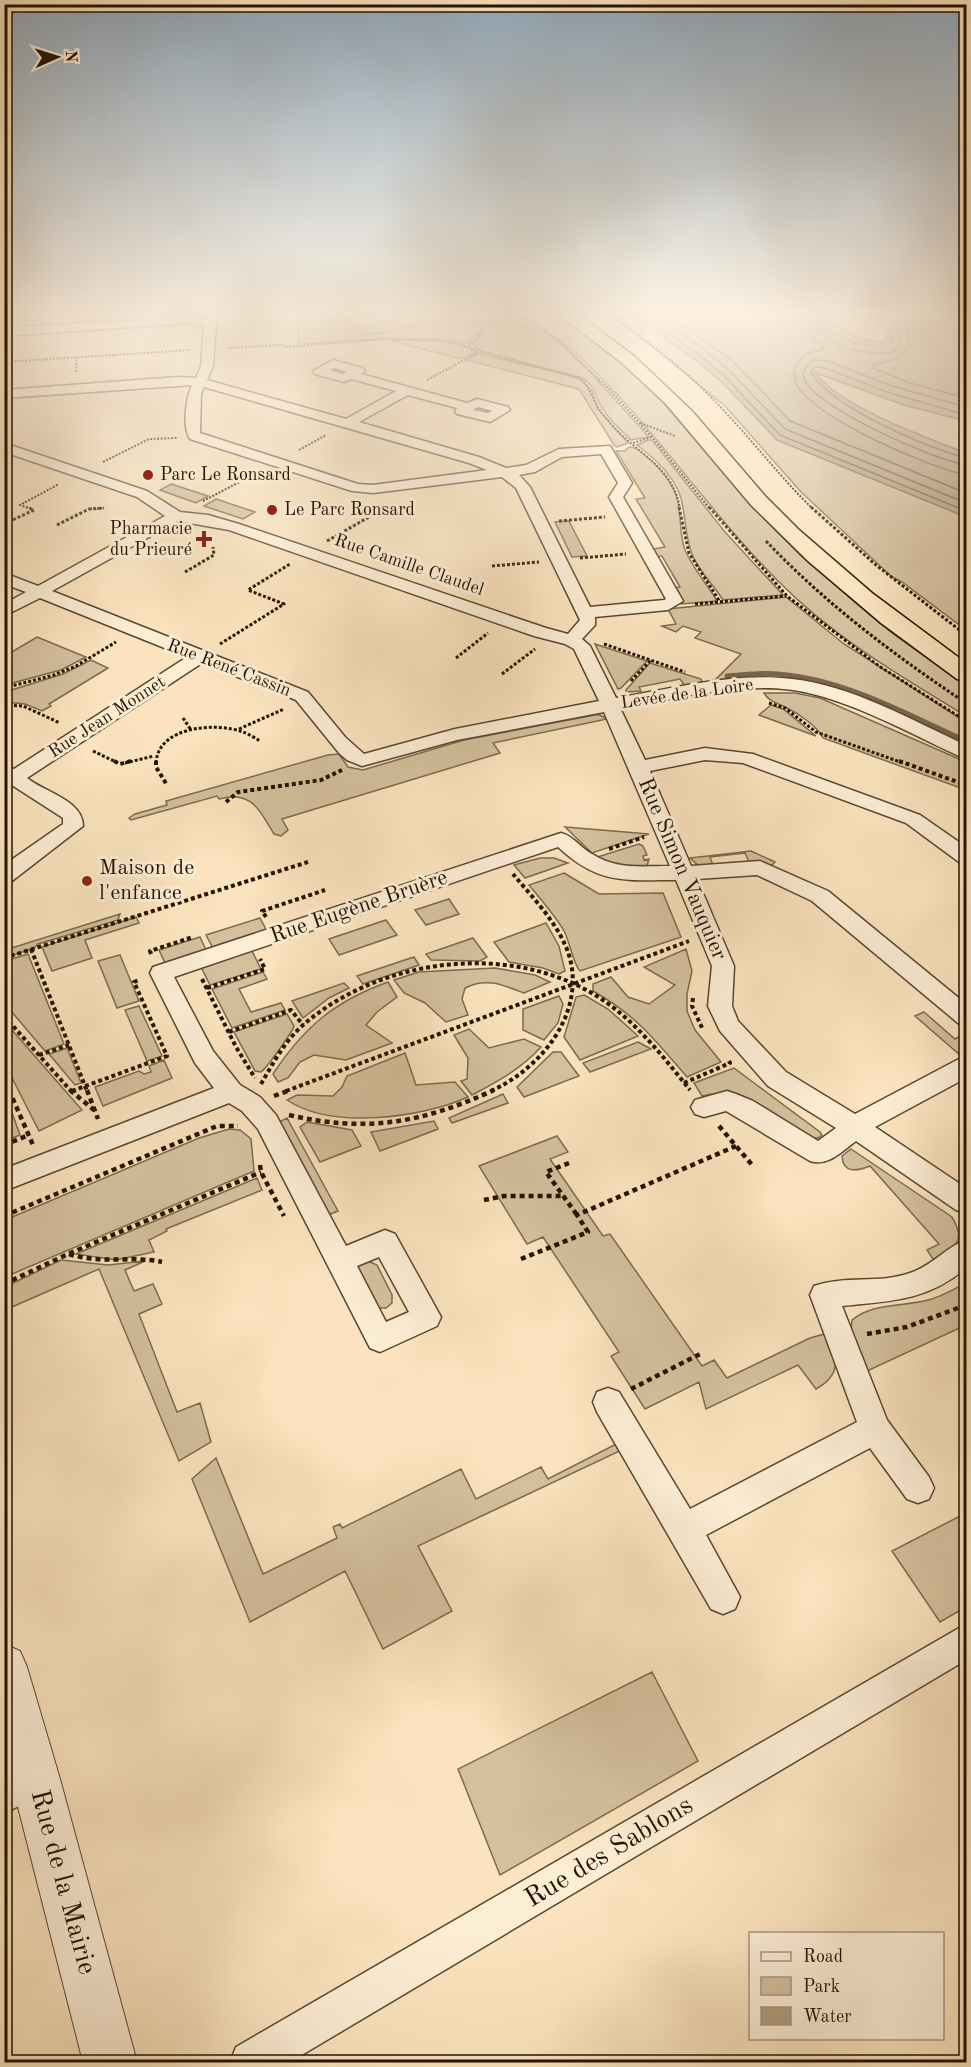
<svg xmlns="http://www.w3.org/2000/svg" width="971" height="2067" font-family="'Old Standard TT',serif">
<rect width="100%" height="100%" fill="#fae3be"/>
<filter id="stains"><feTurbulence type="fractalNoise" baseFrequency=".00333" numOctaves="4"/><feColorMatrix values="0 0 0 0 .2 0 0 0 0 .09 0 0 0 0 .02 0 0 0 .5 -.17"/></filter>
<radialGradient id="worn" r=".72"><stop offset=".6" stop-color="#630" stop-opacity="0"/><stop offset="1" stop-color="#630" stop-opacity=".3"/></radialGradient>
<path fill="#d5c09e" stroke="#7c6a4f" stroke-width="1.5" d="M 4,312 L 127,312 L 128,318 L 118,321 L 5,327 Z
M 143,312 L 259,312 L 153,319 L 143,317 Z
M 297,312 L 501,312 L 529,329 L 535,329 L 555,339 L 592,374 L 649,437 L 631,440 C 622,431 612,423 605,412 C 595,400 597,386 582,378 L 479,350 L 473,344 L 482,333 L 477,333 L 468,343 C 412,334 355,341 299,344 Z
M 516,312 L 556,312 L 608,349 L 654,392 L 751,505 L 800,555 L 892,633 L 966,686 L 966,716 C 900,676 833,637 778,581 C 704,507 648,417 569,347 C 553,333 533,324 516,312 Z
M 605,312 L 966,312 L 966,630 L 902,582 L 892,577 L 801,492 L 725,406 L 623,323 Z
M 391,341 C 416,339 457,336 477,352 L 461,359 Z
M 478,354 L 561,373 L 581,380 L 592,391 L 597,408 L 628,443 L 617,447 L 614,445 L 579,389 L 466,360 Z
M 648,440 L 652,440 L 725,532 L 783,595 L 723,600 C 713,584 699,572 692,554 C 686,538 686,524 683,508 C 680,481 658,461 637,445 Z
M 629,447 C 637,447 642,453 648,458 C 663,471 677,489 679,509 C 681,523 680,536 685,550 C 693,569 707,584 717,601 L 681,604 L 681,600 L 674,588 L 680,587 L 662,556 L 656,557 L 653,549 L 665,547 L 636,499 L 645,498 L 616,451 L 625,451 Z
M 171,484 L 208,496 L 196,503 L 160,490 Z
M 216,499 L 255,512 L 243,519 L 204,506 Z
M 569,521 L 587,556 L 572,557 L 555,522 Z
M 786,597 L 844,644 L 966,722 L 966,748 L 843,694 L 715,680 L 741,654 L 695,638 L 701,632 L 683,626 L 676,632 L 662,626 L 676,624 L 668,609 Z
M 37,637 L 86,657 L 61,670 L 5,685 L 5,656 Z
M 595,644 L 647,661 L 621,688 L 618,689 Z
M 91,660 L 108,668 L 49,704 L 51,706 L 42,711 L 25,704 L 5,702 L 5,692 L 63,674 Z
M 650,663 L 701,679 L 702,682 L 685,686 L 680,679 L 639,687 L 641,691 L 626,692 L 626,690 Z
M 764,693 L 795,693 L 820,698 L 966,762 L 966,790 L 823,738 C 817,726 799,714 787,708 C 777,702 770,703 764,693 Z
M 771,705 L 783,709 L 816,736 L 759,715 Z
M 595,715 L 600,715 L 607,719 L 493,743 L 500,753 L 282,819 L 288,830 L 281,836 L 274,834 C 259,810 252,790 219,799 L 217,796 L 131,820 L 129,818 L 135,814 L 167,805 L 166,801 L 328,755 L 339,754 L 348,767 L 363,770 L 464,740 Z
M 565,827 L 649,834 L 592,853 Z
M 639,844 L 643,846 L 647,855 L 643,856 L 644,860 L 649,859 L 647,866 L 630,869 L 594,858 Z
M 751,851 L 775,862 L 770,867 L 750,864 L 745,853 L 710,857 L 714,868 L 699,866 L 690,858 Z
M 540,858 L 554,858 L 568,863 L 525,878 L 514,865 Z
M 564,873 L 599,894 L 663,893 L 681,937 L 580,971 C 573,964 570,942 564,931 C 555,915 541,900 529,885 Z
M 449,899 L 459,914 L 426,925 L 415,910 Z
M 120,914 L 118,920 L 38,944 L 34,948 L 5,958 L 5,950 Z
M 136,917 L 139,923 L 85,940 L 92,958 L 52,971 L 42,947 Z
M 260,918 L 268,933 L 214,950 L 206,935 Z
M 386,920 L 397,935 L 339,955 L 329,939 Z
M 546,923 L 559,946 L 565,971 L 559,974 L 543,968 L 509,962 L 494,942 Z
M 200,937 L 207,952 L 166,965 L 159,950 Z
M 473,938 L 487,957 L 480,961 L 431,960 L 426,954 Z
M 251,949 L 261,969 L 210,985 L 200,965 Z
M 686,949 L 692,971 L 687,994 L 687,1011 L 695,1030 L 721,1062 L 687,1077 C 656,1041 636,1015 593,991 L 593,984 L 611,977 L 628,997 L 649,1004 L 675,985 L 644,967 Z
M 28,954 L 64,1044 L 45,1051 L 5,1004 L 5,961 Z
M 120,955 L 139,1001 L 117,1008 L 98,961 Z
M 414,957 L 419,965 L 363,984 L 357,976 Z
M 495,968 L 535,975 L 550,982 L 524,993 C 503,985 486,977 465,988 L 462,999 L 468,1015 L 446,1022 L 425,1003 L 404,993 L 394,980 L 419,972 Z
M 263,972 L 267,979 L 239,989 L 251,1012 L 281,1003 L 285,1010 L 232,1028 L 212,989 Z
M 388,982 L 397,997 L 377,1012 L 366,1025 L 392,1043 L 346,1060 L 314,1055 L 300,1062 L 288,1078 L 278,1082 L 273,1074 C 304,1027 335,1001 388,982 Z
M 344,983 L 349,988 L 329,998 L 303,1018 L 292,1001 Z
M 584,995 L 608,1009 L 638,1036 L 580,1060 L 564,1037 L 576,997 Z
M 559,996 L 563,1004 L 558,1023 L 544,1040 L 523,1030 L 523,1009 Z
M 139,1006 L 162,1056 L 147,1061 L 125,1010 Z
M 924,1012 L 955,1039 L 966,1033 L 966,1052 L 960,1055 L 915,1016 Z
M 287,1014 L 294,1026 C 293,1031 266,1069 261,1072 L 255,1071 L 234,1032 Z
M 4,1022 L 5,1022 L 82,1110 L 39,1131 L 5,1064 Z
M 469,1029 L 489,1048 L 524,1039 L 541,1047 C 521,1069 497,1082 472,1095 L 461,1081 L 467,1079 L 468,1058 L 454,1035 Z
M 638,1042 L 651,1049 L 590,1072 L 583,1063 Z
M 67,1048 L 81,1083 L 75,1085 L 49,1054 Z
M 553,1052 L 561,1052 L 579,1076 L 524,1097 L 517,1087 Z
M 405,1053 L 416,1085 L 455,1082 L 468,1097 C 421,1118 332,1130 287,1100 L 297,1095 L 333,1096 L 342,1087 L 347,1076 Z
M 164,1060 L 172,1078 L 103,1106 L 95,1087 L 139,1071 L 144,1074 L 151,1072 L 149,1066 Z
M 734,1068 L 820,1132 L 822,1135 L 818,1138 L 809,1138 C 774,1115 746,1085 702,1096 L 694,1083 Z
M 5,1093 L 20,1135 L 5,1141 L 4,1141 Z
M 503,1094 L 508,1103 L 452,1123 L 449,1118 Z
M 287,1118 L 338,1211 L 328,1215 L 279,1122 Z
M 434,1121 L 438,1129 L 380,1151 L 371,1132 Z
M 307,1122 L 352,1130 L 361,1146 L 320,1162 L 300,1127 Z
M 229,1129 L 240,1130 L 251,1139 L 254,1171 L 5,1277 L 5,1220 L 199,1138 Z
M 557,1136 L 568,1152 L 550,1159 L 603,1236 L 610,1234 L 702,1366 L 714,1360 L 727,1378 L 810,1338 L 828,1333 C 836,1359 843,1374 816,1389 L 798,1365 L 706,1409 L 699,1382 L 645,1409 L 611,1356 L 619,1352 L 543,1237 L 527,1244 L 479,1166 Z
M 851,1149 L 952,1217 C 966,1240 956,1246 938,1261 L 933,1259 L 927,1250 L 939,1244 L 870,1166 C 857,1171 843,1174 842,1156 Z
M 257,1178 L 262,1190 L 166,1229 L 167,1231 L 149,1240 L 154,1252 L 116,1260 L 76,1254 Z
M 61,1260 L 108,1265 L 145,1261 L 125,1270 L 134,1291 L 153,1284 L 162,1304 L 139,1314 L 177,1412 L 200,1403 L 211,1442 L 179,1461 L 99,1269 L 5,1310 L 5,1287 Z
M 368,1261 L 377,1265 L 392,1295 L 392,1303 L 386,1308 L 378,1308 L 357,1268 L 361,1263 Z
M 966,1283 L 966,1325 L 865,1372 L 851,1330 L 852,1320 C 874,1302 903,1307 928,1300 C 941,1297 954,1289 966,1283 Z
M 622,1441 L 626,1448 L 418,1546 L 452,1611 L 383,1649 L 345,1571 L 250,1622 L 192,1479 L 216,1458 L 263,1574 L 337,1538 L 333,1527 L 340,1524 L 342,1528 L 461,1469 L 476,1499 L 541,1467 L 548,1479 Z
M 966,1513 L 966,1607 L 940,1622 L 892,1551 Z
M 652,1672 L 698,1761 L 500,1875 L 458,1769 Z"/>
<path fill="#b19c7d" stroke="#78654b" stroke-width="1.5" d="M 625,312 L 816,312 L 853,336 L 876,341 L 888,340 C 881,331 875,324 877,312 L 966,312 L 966,421 L 904,405 L 816,373 C 836,405 930,439 966,453 L 966,517 L 777,440 L 721,381 L 693,358 Z"/>
<g fill="none" stroke-linecap="round" stroke-linejoin="round">
<path stroke="#6a583e" stroke-width="1.5" d="M 636,312 L 697,353 L 724,376 L 780,435 L 966,511
M 649,312 L 701,347 L 730,371 L 785,429 L 966,503
M 665,312 L 736,364 L 790,421 L 966,493
M 797,312 L 802,329 L 824,347 L 822,350 L 806,354 L 795,367 C 794,373 794,380 797,385 C 816,419 928,467 966,475
M 806,312 C 816,344 862,357 893,352 L 900,342 L 890,312
M 813,312 C 824,338 862,347 888,346 L 893,340 L 885,326 L 882,312
M 899,312 L 907,329 L 909,345 C 903,359 889,362 874,364 L 873,368 L 910,383 L 966,398
M 966,407 L 889,385 L 828,361 L 812,360 L 804,370 C 803,375 803,379 806,383 C 829,413 929,458 966,465
M 966,415 L 887,392 L 825,368 L 815,367 L 811,372 C 832,408 926,447 966,458"/>
<path stroke="#78654b" stroke-width="5" d="M 727,676 C 744,675 761,672 778,674 C 844,679 906,714 966,741"/>
<defs>
<path id="minor" d="M 192,317 L 214,322 L 216,324 L 213,366 L 207,380 L 346,419 L 396,391 L 351,379 L 344,382 L 315,374 L 313,371 L 333,360 L 363,368 L 365,371 L 361,374 L 467,403 L 477,399 L 508,407 L 510,410 L 490,422 L 457,414 L 455,411 L 457,408 L 408,395 L 359,422 L 479,457 L 506,468 L 526,465 L 559,449 L 610,446 L 632,483 L 623,497 L 683,601 L 668,610 L 595,617 L 595,625 L 582,639 L 590,646 L 616,698 C 672,689 734,672 792,679 C 853,686 911,720 966,745 L 966,758 L 959,756 C 909,733 847,698 793,690 C 741,682 673,699 620,708 L 645,760 L 705,748 L 753,754 L 920,815 L 966,847 L 966,864 L 959,862 L 906,823 L 743,763 L 705,760 L 650,771 L 691,866 L 760,861 L 828,891 L 966,1004 L 966,1026 L 958,1023 L 812,901 L 757,875 L 697,879 L 734,966 L 732,1006 L 738,1021 L 786,1072 L 855,1114 L 957,1060 L 966,1058 L 966,1078 L 875,1127 L 966,1188 L 966,1213 L 956,1210 L 856,1141 C 842,1151 828,1167 810,1161 L 726,1111 L 704,1117 L 695,1114 L 691,1107 L 695,1100 L 727,1091 L 736,1094 L 753,1101 L 818,1141 L 836,1128 L 768,1086 L 720,1031 L 708,1006 L 712,966 L 676,880 C 624,880 599,885 558,847 L 174,977 L 213,1051 L 240,1085 L 260,1097 L 276,1115 L 346,1246 L 385,1230 L 395,1234 L 441,1317 L 437,1326 L 380,1352 L 370,1348 L 258,1129 L 242,1111 L 229,1103 L 4,1191 L 4,1169 L 214,1088 L 195,1063 L 150,973 L 153,967 L 561,833 C 574,836 580,848 592,854 C 617,870 641,866 670,866 L 604,712 L 457,740 L 362,766 L 347,760 L 339,753 L 296,700 L 202,663 L 27,778 C 44,792 83,800 83,826 L 12,881 L 4,883 L 4,865 L 63,824 L 63,818 L 4,780 L 4,766 L 14,769 L 187,657 L 40,598 L 4,616 L 4,604 L 26,592 L 4,584 L 4,573 L 38,586 L 165,516 L 137,497 L 4,452 L 4,443 L 147,491 L 180,512 L 208,515 L 239,524 L 546,628 L 568,634 L 580,620 L 516,488 L 502,477 L 373,493 L 352,491 L 190,439 C 182,426 186,399 192,385 L 4,398 L 4,390 L 178,377 L 196,378 L 201,366 L 204,326 L 192,323 L 4,336 L 4,328 ZM 334,368 L 347,372 L 342,374 L 330,370 ZM 204,387 L 469,463 L 487,470 L 373,485 L 358,484 L 200,433 L 201,394 ZM 478,407 L 492,411 L 488,413 L 473,410 ZM 601,454 L 618,483 L 609,497 L 666,599 L 664,600 L 590,607 L 530,487 L 519,475 L 535,472 L 562,457 ZM 178,521 L 229,530 L 534,636 L 565,644 L 574,649 L 599,701 L 455,729 L 364,754 L 345,737 L 308,692 L 52,591 ZM 379,1257 L 409,1312 L 386,1322 L 357,1266 Z
M 966,1240 L 966,1268 C 927,1301 891,1301 842,1306 L 887,1420 L 929,1477 L 934,1488 L 929,1499 L 918,1503 L 907,1499 L 870,1448 L 706,1535 L 740,1597 L 735,1609 L 723,1614 L 711,1609 L 597,1412 L 593,1402 L 597,1392 L 608,1388 L 619,1392 L 690,1509 L 857,1422 L 810,1295 L 814,1286 C 845,1275 879,1284 910,1273 C 932,1266 946,1247 966,1240 Z
M 966,1624 L 966,1660 L 290,2062 L 230,2062 L 236,2047 Z
M 36,1761 L 49,1766 L 54,1779 L 49,1792 L 4,1813 L 4,1775 Z"/>
<path id="tertiary" d="M 4,1644 L 20,1651 L 27,1667 L 60,1779 L 137,2062 L 83,2062 L 4,1752 Z"/>
<path id="trunk" d="M 556,312 L 575,312 L 634,356 L 692,411 L 765,496 L 799,530 L 872,593 L 966,663 L 966,681 L 957,679 L 881,623 L 808,561 L 751,505 L 666,404 L 622,363 Z"/>
</defs>
<use href="#minor" stroke="#594730" stroke-width="3"/>
<use href="#tertiary" stroke="#594730" stroke-width="2"/>
<use href="#trunk" stroke="#231300" stroke-width="3"/>
<path stroke="#231300" stroke-width="2" stroke-dasharray="2 1.5" stroke-linecap="butt" d="M 332,312 L 354,323 L 363,334 C 388,335 408,323 431,321 C 463,318 493,330 524,319
M 514,312 L 558,340 L 608,388 L 652,437 L 710,509
M 604,312 C 649,341 691,374 727,414 C 756,445 782,479 813,509
M 469,346 L 488,324
M 227,348 L 281,345 L 286,347 L 386,339 L 439,341 L 461,345 L 480,352 L 580,378 C 589,386 591,395 597,405 C 600,412 606,418 611,424 C 636,453 674,467 680,509
M 4,362 L 190,350
M 76,372 L 77,357
M 427,380 L 479,352
M 640,423 L 675,436
M 633,443 L 652,437
M 299,450 L 326,435
M 103,462 L 149,439 L 178,438
M 203,501 L 255,474
M 31,509 L 20,505 L 59,484
M 90,509 L 104,508"/>
<path stroke="#231300" stroke-width="3" stroke-dasharray="3 2" stroke-linecap="butt" d="M 679,507 L 689,553 L 720,602
M 709,507 L 787,596 L 879,666 L 966,721
M 811,507 L 876,565 L 966,635
M 559,521 L 605,517
M 4,524 L 34,510 L 27,507
M 57,525 L 89,509 L 104,508
M 327,541 L 376,513
M 766,541 C 826,604 894,655 966,703
M 580,558 L 626,554
M 492,566 L 539,562
M 185,572 L 214,555 L 213,547
M 695,604 L 786,596
M 220,644 L 284,604 L 248,590 L 290,564
M 604,644 L 685,672
M 456,658 L 488,633
M 502,674 L 535,649
M 631,681 L 651,660
M 4,688 L 54,675 L 76,666 L 116,642
M 769,703 L 785,708 L 816,732 L 903,763
M 4,705 L 23,706 L 60,723
M 183,718 L 191,730
M 239,729 L 284,709
M 93,751 L 118,763
M 125,763 L 154,756
M 156,763 C 158,726 216,722 243,732 C 249,734 255,738 260,741"/>
<path stroke="#231300" stroke-width="4" stroke-dasharray="4 3" stroke-linecap="butt" d="M 114,761 L 120,764 L 131,761
M 156,761 L 156,767 L 167,785
M 899,761 L 966,785
M 226,802 L 238,792 L 321,780 L 342,770
M 609,849 L 644,837
M 266,917 L 262,911 L 325,890
M 31,949 L 87,1091
M 151,954 L 150,951 L 193,937
M 4,958 L 308,862
M 202,979 L 236,1047 L 255,1078
M 207,988 L 265,969 L 260,959
M 693,998 L 692,1006 L 703,1030
M 4,1016 L 71,1091
M 229,1032 L 291,1010 L 303,1025
M 39,1055 L 69,1045
M 4,1079 L 9,1091
M 684,1083 L 730,1063 L 729,1061
M 261,1084 C 273,1063 285,1041 303,1025 C 378,960 502,942 590,992 C 631,1015 661,1054 690,1090
M 72,1091 L 167,1056 L 134,982 L 139,980
M 286,1091 L 689,941
M 491,1091 C 542,1068 588,1011 568,952 C 557,922 533,898 513,874"/>
<path stroke="#231300" stroke-width="4.5" stroke-dasharray="5 4" stroke-linecap="butt" d="M 9,1090 L 33,1145
M 70,1090 L 94,1110
M 87,1090 L 98,1119
M 71,1092 L 76,1090
M 274,1096 L 290,1090
M 289,1115 C 367,1133 422,1123 494,1090
M 719,1126 L 753,1166
M 4,1145 L 29,1135
M 569,1163 L 546,1172 L 577,1215
M 260,1165 L 261,1172 L 284,1216
M 484,1200 L 504,1196 L 563,1196
M 4,1216 L 217,1126 L 238,1126
M 69,1254 C 103,1265 131,1255 162,1262
M 521,1259 L 588,1232 L 577,1215 L 736,1146
M 4,1284 L 68,1254 L 261,1172
M 867,1334 L 907,1327 L 966,1305
M 631,1389 L 700,1354"/>
<use href="#minor" fill="#fcedd5" fill-rule="evenodd"/>
<use href="#tertiary" fill="#fcedd5" fill-rule="evenodd"/>
<use href="#trunk" fill="#fae3be" fill-rule="evenodd"/>
</g>
<linearGradient id="sky" x2="0" y2="1"><stop stop-color="#92aabd"/><stop offset="0.52" stop-color="#fdf2e2"/><stop offset="1" stop-color="#fdf2e2" stop-opacity="0"/></linearGradient>
<rect width="971" height="601" fill="url(#sky)"/>
<g fill="#8f2418" stroke="#fcedd5" stroke-width="2">
<circle cx="148" cy="475" r="6"/>
<circle cx="272" cy="510" r="6"/>
<path d="M201 530h6v6h6v6h-6v6h-6v-6h-6v-6h6z"/>
<circle cx="87" cy="881" r="6"/>
</g>
<g text-anchor="middle" dominant-baseline="central" stroke-width="6" stroke-linejoin="round" paint-order="stroke">
<g font-size="18" fill="#231300" stroke="#fcedd5" text-anchor="start">
<text x="160" y="475">Parc Le Ronsard</text>
<text x="284" y="510">Le Parc Ronsard</text>
<text x="192" y="529" text-anchor="end">Pharmacie<tspan x="192" dy="21">du Prieuré</tspan></text>
</g>
<g font-size="18" fill="#231300" stroke="#fcedd5">
<text transform="translate(409 565) rotate(19)">Rue Camille Claudel</text>
<text transform="translate(229 668) rotate(21)">Rue René Cassin</text>
<text transform="translate(687 694) rotate(-8)">Levée de la Loire</text>
<text transform="translate(107 717) rotate(-33)">Rue Jean Monnet</text>
</g>
<g font-size="22" fill="#231300" stroke="#fcedd5" text-anchor="start">
<text x="99" y="868">Maison de<tspan x="99" dy="25">l'enfance</tspan></text>
</g>
<g font-size="22" fill="#231300" stroke="#fcedd5">
<text transform="translate(682 869) rotate(67)">Rue Simon Vauquier</text>
<text transform="translate(359 907) rotate(-19)">Rue Eugène Bruère</text>
</g>
<g font-size="27" fill="#231300" stroke="#fcedd5">
<text transform="translate(609 1852) rotate(-31)">Rue des Sablons</text>
<text transform="translate(63 1882) rotate(75)">Rue de la Mairie</text>
</g>
</g>
<rect width="971" height="2067" fill="none" stroke="#fae3be" stroke-width="24"/>
<rect x="6" y="6" width="959" height="2055" fill="none" stroke="#231300" stroke-width="3"/>
<rect x="12" y="12" width="947" height="2043" fill="none" stroke="#231300" stroke-width="1.5"/>
<rect x="749" y="1932" width="195" height="108" fill="#fcedd5" stroke="#a59680" stroke-width="1.5"/>
<rect x="761" y="1952" width="30" height="9" fill="#fcedd5" stroke="#a59680" stroke-width="1.5"/>
<text x="803" y="1962" font-size="18" fill="#231300">Road</text>
<rect x="761" y="1977" width="30" height="18" fill="#d5c09e" stroke="#a59680" stroke-width="1.5"/>
<text x="803" y="1992" font-size="18" fill="#231300">Park</text>
<rect x="761" y="2007" width="30" height="18" fill="#b19c7d" stroke="#a59680" stroke-width="1.5"/>
<text x="803" y="2022" font-size="18" fill="#231300">Water</text>
<g transform="translate(57 57) rotate(87)" stroke="#fcedd5" stroke-width="4.5" paint-order="stroke">
<path d="M0-4.5L10 22L0 15L-10 22Z" fill="#231300"/>
<text y="-9" font-size="16" font-weight="bold" text-anchor="middle" fill="#231300">N</text>
</g>
<rect width="100%" height="100%" filter="url(#stains)"/>
<rect width="100%" height="100%" fill="url(#worn)"/>
</svg>
